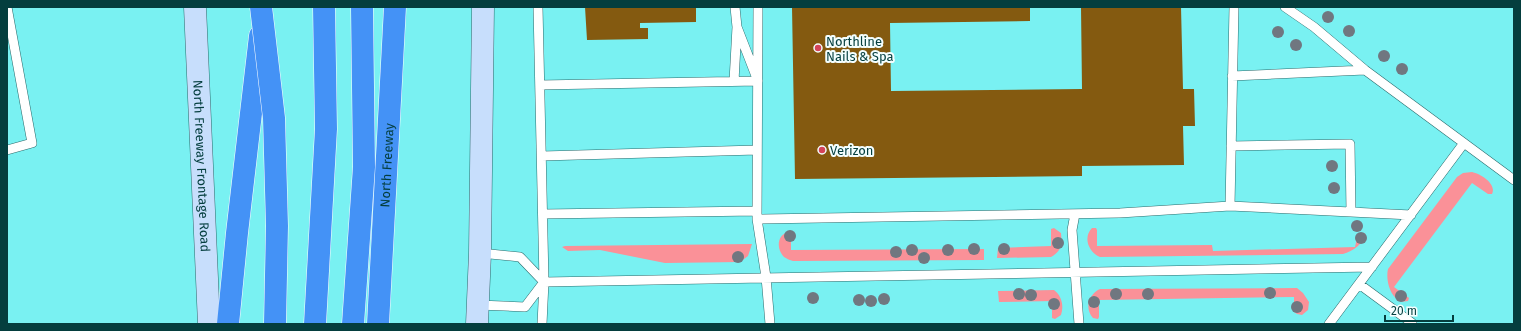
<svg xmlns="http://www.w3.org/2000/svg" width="1521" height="331" font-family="'Fira Sans',sans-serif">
<rect width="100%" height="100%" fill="#79f1f2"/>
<path fill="#fa9198" d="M 1472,172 C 1481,174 1497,184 1492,194 L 1488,194 L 1472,183 L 1394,287 L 1409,298 L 1408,301 C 1392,305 1385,281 1388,269 L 1457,177 L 1463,173 Z
M 1054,228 L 1061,233 C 1062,244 1062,251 1051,257 L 997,258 L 998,248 L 1051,246 L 1051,229 Z
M 1092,228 L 1096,228 L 1097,230 L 1097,246 L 1212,245 L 1213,251 L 1355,247 L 1357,238 L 1365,233 C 1364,244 1353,251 1343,254 L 1100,257 C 1088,252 1083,237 1092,228 Z
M 788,232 L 791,233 L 791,250 L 984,249 L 984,260 L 793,261 C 790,260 787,259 784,257 C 776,249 777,235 788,232 Z
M 752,244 L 748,256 L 740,262 L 665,263 L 600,250 L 568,251 L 562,247 L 565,246 Z
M 1297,288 L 1303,293 L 1309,302 L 1308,310 L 1302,315 L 1297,314 L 1294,312 L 1294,297 L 1099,300 L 1099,317 L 1098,319 L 1093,318 C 1084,308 1089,294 1100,289 Z
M 1054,290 C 1062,296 1064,306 1061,315 L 1055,319 L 1052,318 L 1052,301 L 999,302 L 998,291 Z"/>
<path fill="#845a10" d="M 585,7 L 696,7 L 696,22 L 640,23 L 640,28 L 648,28 L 648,39 L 587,40 Z
M 792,7 L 1030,7 L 1030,21 L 890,23 L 891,91 L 1082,89 L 1081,7 L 1181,7 L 1183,89 L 1194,89 L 1195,126 L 1183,126 L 1184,165 L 1082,166 L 1082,176 L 795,179 Z"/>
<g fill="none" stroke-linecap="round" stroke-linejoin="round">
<defs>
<path id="lane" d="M 538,7 L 544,282 L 542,324
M 758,7 L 757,219 L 766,277 L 770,324
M 1285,7 L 1314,27 L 1365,70 L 1514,180
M 1232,76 L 1365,70
M 734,81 L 737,27 L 735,7
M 540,85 L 758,81 L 737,27
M 1231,146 L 1350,144 L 1351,212
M 7,150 L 32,143 L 7,7
M 542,156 L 757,150
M 1230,206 L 1234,7
M 543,214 L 757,211
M 1075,214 L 1072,230 L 1079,324
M 757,219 L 1120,213 L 1230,206 L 1411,215
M 480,253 L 520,257 L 544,282 L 1372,267
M 1359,284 L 1412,323
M 478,305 L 525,307 L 544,282
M 1329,324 L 1464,143"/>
<g id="secondary">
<path id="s1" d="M 195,7 L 209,324"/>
<path d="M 477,324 L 480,253 L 483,7"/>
</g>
<g id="highway">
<path d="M 228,324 L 237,233 L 260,36"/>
<path d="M 315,324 L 326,129 L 324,7"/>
<path d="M 353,324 L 364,167 L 362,7"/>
<path id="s2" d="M 378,324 L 395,7"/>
</g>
</defs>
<use href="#lane" stroke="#2c6c6d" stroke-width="10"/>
<use href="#secondary" stroke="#2c6c6d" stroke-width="23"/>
<use href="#highway" stroke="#fff" stroke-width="23"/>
<use href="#lane" stroke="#fff" stroke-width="9"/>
<use href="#secondary" stroke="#c7defc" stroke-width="22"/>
<use href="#highway" stroke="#4492f6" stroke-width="22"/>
<defs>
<path id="highway-bridge" d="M 261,7 L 274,118 L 277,226 L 275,324"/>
</defs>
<use href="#highway-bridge" stroke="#fff" stroke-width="23" stroke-linecap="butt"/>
<use href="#highway-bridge" stroke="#4492f6" stroke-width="22"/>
</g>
<g fill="#707780">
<circle cx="1328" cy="17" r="6"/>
<circle cx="1349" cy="31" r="6"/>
<circle cx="1278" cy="32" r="6"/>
<circle cx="1296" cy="45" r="6"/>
<circle cx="1384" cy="56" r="6"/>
<circle cx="1402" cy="69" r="6"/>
<circle cx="1332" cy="166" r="6"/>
<circle cx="1334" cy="188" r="6"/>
<circle cx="1357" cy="226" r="6"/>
<circle cx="790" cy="236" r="6"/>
<circle cx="1361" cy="238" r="6"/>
<circle cx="1058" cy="243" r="6"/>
<circle cx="974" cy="249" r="6"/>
<circle cx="1004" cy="249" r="6"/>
<circle cx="912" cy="250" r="6"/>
<circle cx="948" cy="250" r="6"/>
<circle cx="896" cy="252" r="6"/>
<circle cx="738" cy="257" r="6"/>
<circle cx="924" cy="258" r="6"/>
<circle cx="1270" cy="293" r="6"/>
<circle cx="1019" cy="294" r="6"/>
<circle cx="1116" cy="294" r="6"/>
<circle cx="1148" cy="294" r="6"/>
<circle cx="1031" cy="295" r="6"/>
<circle cx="1401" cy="296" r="6"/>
<circle cx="813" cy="298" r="6"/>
<circle cx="884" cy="299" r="6"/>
<circle cx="859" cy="300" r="6"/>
<circle cx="871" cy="301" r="6"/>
<circle cx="1094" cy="302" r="6"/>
<circle cx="1054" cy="304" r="6"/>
<circle cx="1297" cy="307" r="6"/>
</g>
<g fill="#d44359" stroke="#f4fefe" stroke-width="1.5">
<circle cx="818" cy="48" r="4"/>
<circle cx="822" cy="150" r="4"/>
</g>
<g text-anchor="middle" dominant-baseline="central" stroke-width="4" stroke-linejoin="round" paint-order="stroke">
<g font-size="13" fill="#043e3e" stroke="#f4fefe" text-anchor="start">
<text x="826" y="41">Northline<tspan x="826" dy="15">Nails &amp; Spa</tspan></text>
<text x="830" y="150">Verizon</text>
</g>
<g font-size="13" fill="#043e3e" stroke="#f4fefe">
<text stroke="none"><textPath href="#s1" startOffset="159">North Freeway Frontage Road</textPath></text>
<text stroke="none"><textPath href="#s2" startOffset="159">North Freeway</textPath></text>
</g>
</g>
<rect width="1521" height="331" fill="none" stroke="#043e3e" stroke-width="16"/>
<path d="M1385 315v6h68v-6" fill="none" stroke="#043e3e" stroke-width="2"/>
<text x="1391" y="315" font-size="12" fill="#043e3e" stroke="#f4fefe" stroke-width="3" paint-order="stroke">20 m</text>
</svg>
